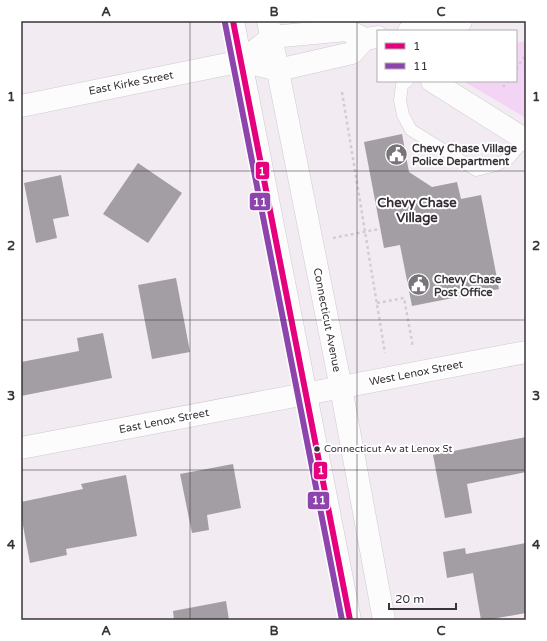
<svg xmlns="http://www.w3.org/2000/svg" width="547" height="641" font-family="'Varela Round',sans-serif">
<rect width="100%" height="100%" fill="#f2ecf2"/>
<path fill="#f4d4f5" d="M 526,41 L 526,118 L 463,81 L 516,81 L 516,43 Z"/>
<path fill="#a39ea3" d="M 402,134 L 409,172 L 432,187 L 457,182 L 461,199 L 481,195 L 499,289 L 412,306 L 400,245 L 384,248 L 364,142 Z
M 138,163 L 182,193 L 148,243 L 103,214 Z
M 61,175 L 69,216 L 53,219 L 57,238 L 36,243 L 24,183 Z
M 176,278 L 190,352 L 152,359 L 138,285 Z
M 103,333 L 112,378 L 21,396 L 21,362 L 79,351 L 77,338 Z
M 526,437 L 526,472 L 467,484 L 472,513 L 445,518 L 433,455 Z
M 233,464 L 241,508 L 207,515 L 209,530 L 192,533 L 180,474 Z
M 126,475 L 137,536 L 66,549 L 67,555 L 30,563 L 21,515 L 21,502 L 83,489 L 81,484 Z
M 526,543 L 526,613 L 487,620 L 481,620 L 473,573 L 447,578 L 443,552 L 465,548 L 466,554 Z
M 226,601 L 229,620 L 174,620 L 173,611 Z"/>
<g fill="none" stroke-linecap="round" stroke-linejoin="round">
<defs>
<path id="service" d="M 407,81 L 402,85 L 400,100 L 403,115 L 411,130 L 476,170 L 496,165 L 509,158 L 525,139"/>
<path id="minor" d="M 409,31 L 461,21
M 242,61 L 272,37 L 346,30 L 365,39 L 378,37
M 432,81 L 526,140
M 21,106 L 242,61 L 278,70 L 352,53 L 365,39
M 21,448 L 526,352"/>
<path id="primary" d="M 233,21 L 350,620
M 268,21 L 341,388 L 384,620"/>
</defs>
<use href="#service" stroke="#cfcacf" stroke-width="13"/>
<use href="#minor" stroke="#cfcacf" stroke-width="23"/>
<use href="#primary" stroke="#cfcacf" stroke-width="23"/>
<path stroke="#d0ced0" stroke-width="2.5" stroke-dasharray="3 3" stroke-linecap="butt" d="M 516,69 L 526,55
M 503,87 L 508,81
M 342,92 L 385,353
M 333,238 L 379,229
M 377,303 L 404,298 L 413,347"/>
<use href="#service" stroke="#fdfcfd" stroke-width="12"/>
<use href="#minor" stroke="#fdfcfd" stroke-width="22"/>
<use href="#primary" stroke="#fdfcfd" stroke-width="22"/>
<defs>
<path id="bus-1" d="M 233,21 L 350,620"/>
<path id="bus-2" d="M 225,23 L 342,620"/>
</defs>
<use href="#bus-1" stroke="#fff" stroke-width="9"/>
<use href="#bus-2" stroke="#fff" stroke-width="9"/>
<use href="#bus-1" stroke="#e5007d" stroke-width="6"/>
<use href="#bus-2" stroke="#8e44ad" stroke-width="6"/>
</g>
<path fill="none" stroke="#383338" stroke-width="1" stroke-opacity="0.55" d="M 190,21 L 190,620M 357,21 L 357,620M 21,171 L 526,171M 21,320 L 526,320M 21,470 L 526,470"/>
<defs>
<symbol id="civic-disc" viewBox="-11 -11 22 22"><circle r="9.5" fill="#797479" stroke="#fff"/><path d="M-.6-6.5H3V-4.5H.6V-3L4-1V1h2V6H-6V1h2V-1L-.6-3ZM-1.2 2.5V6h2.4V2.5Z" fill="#fff"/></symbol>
</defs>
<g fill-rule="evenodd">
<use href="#civic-disc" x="384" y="142" width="25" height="25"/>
<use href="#civic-disc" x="406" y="272" width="25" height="25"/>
</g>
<circle fill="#383338" stroke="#fff" stroke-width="1.5" cx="317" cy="449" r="3.5"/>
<g text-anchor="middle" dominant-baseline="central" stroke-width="4" stroke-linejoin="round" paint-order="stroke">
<g font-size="10" fill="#383338" stroke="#fff" text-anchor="start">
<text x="324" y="449">Connecticut Av at Lenox St</text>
</g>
<g font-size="11" fill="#383338" stroke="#fff">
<text transform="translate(131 83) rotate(-11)">East Kirke Street</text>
<text transform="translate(327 320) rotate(79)">Connecticut Avenue</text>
<text transform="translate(416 373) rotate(-11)">West Lenox Street</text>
<text transform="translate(164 421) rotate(-11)">East Lenox Street</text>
</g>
<g font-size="11" font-weight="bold" fill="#383338" stroke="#fff" text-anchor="start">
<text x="412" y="148">Chevy Chase Village<tspan x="412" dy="13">Police Department</tspan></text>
<text x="434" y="279">Chevy Chase<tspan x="434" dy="13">Post Office</tspan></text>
</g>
<g font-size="13" font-weight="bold" fill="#342b34" stroke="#fff">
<text x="417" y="203">Chevy Chase<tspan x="417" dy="15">Village</tspan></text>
</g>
</g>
<g stroke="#fff" stroke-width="1.5">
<rect x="255" y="161" width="15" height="19" rx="4" fill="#e5007d"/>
<rect x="249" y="192" width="22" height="19" rx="4" fill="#8e44ad"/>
<rect x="313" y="461" width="15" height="19" rx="4" fill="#e5007d"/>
<rect x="307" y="491" width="23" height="19" rx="4" fill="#8e44ad"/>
</g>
<g font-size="11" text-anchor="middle" font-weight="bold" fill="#fff">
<text x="262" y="175">1</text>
<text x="260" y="206">11</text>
<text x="321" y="474">1</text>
<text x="319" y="504">11</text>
</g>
<rect width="547" height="641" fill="none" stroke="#ffffff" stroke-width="44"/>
<rect x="377" y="30" width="140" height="52" fill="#ffffff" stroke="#afadaf"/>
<rect x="385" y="43" width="20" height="6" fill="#e5007d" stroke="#afadaf"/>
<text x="413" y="50" font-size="12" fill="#383338">1</text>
<rect x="385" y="63" width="20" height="6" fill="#8e44ad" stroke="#afadaf"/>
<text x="413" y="70" font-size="12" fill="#383338">11</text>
<path d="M389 603v6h67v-6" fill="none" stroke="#383338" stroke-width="2"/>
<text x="395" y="603" font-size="12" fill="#383338" stroke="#ffffff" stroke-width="3" paint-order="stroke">20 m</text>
<rect x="22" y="22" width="503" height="597" fill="none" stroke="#383338" stroke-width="1.5"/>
<g font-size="13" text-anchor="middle" font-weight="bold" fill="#383338">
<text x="106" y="16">A</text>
<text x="274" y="16">B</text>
<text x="441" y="16">C</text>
<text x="11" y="101">1</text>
<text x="536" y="101">1</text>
<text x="11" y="250">2</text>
<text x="536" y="250">2</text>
<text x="11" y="400">3</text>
<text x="536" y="400">3</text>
<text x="11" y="549">4</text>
<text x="536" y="549">4</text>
<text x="106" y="635">A</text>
<text x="274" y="635">B</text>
<text x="441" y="635">C</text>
</g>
</svg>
